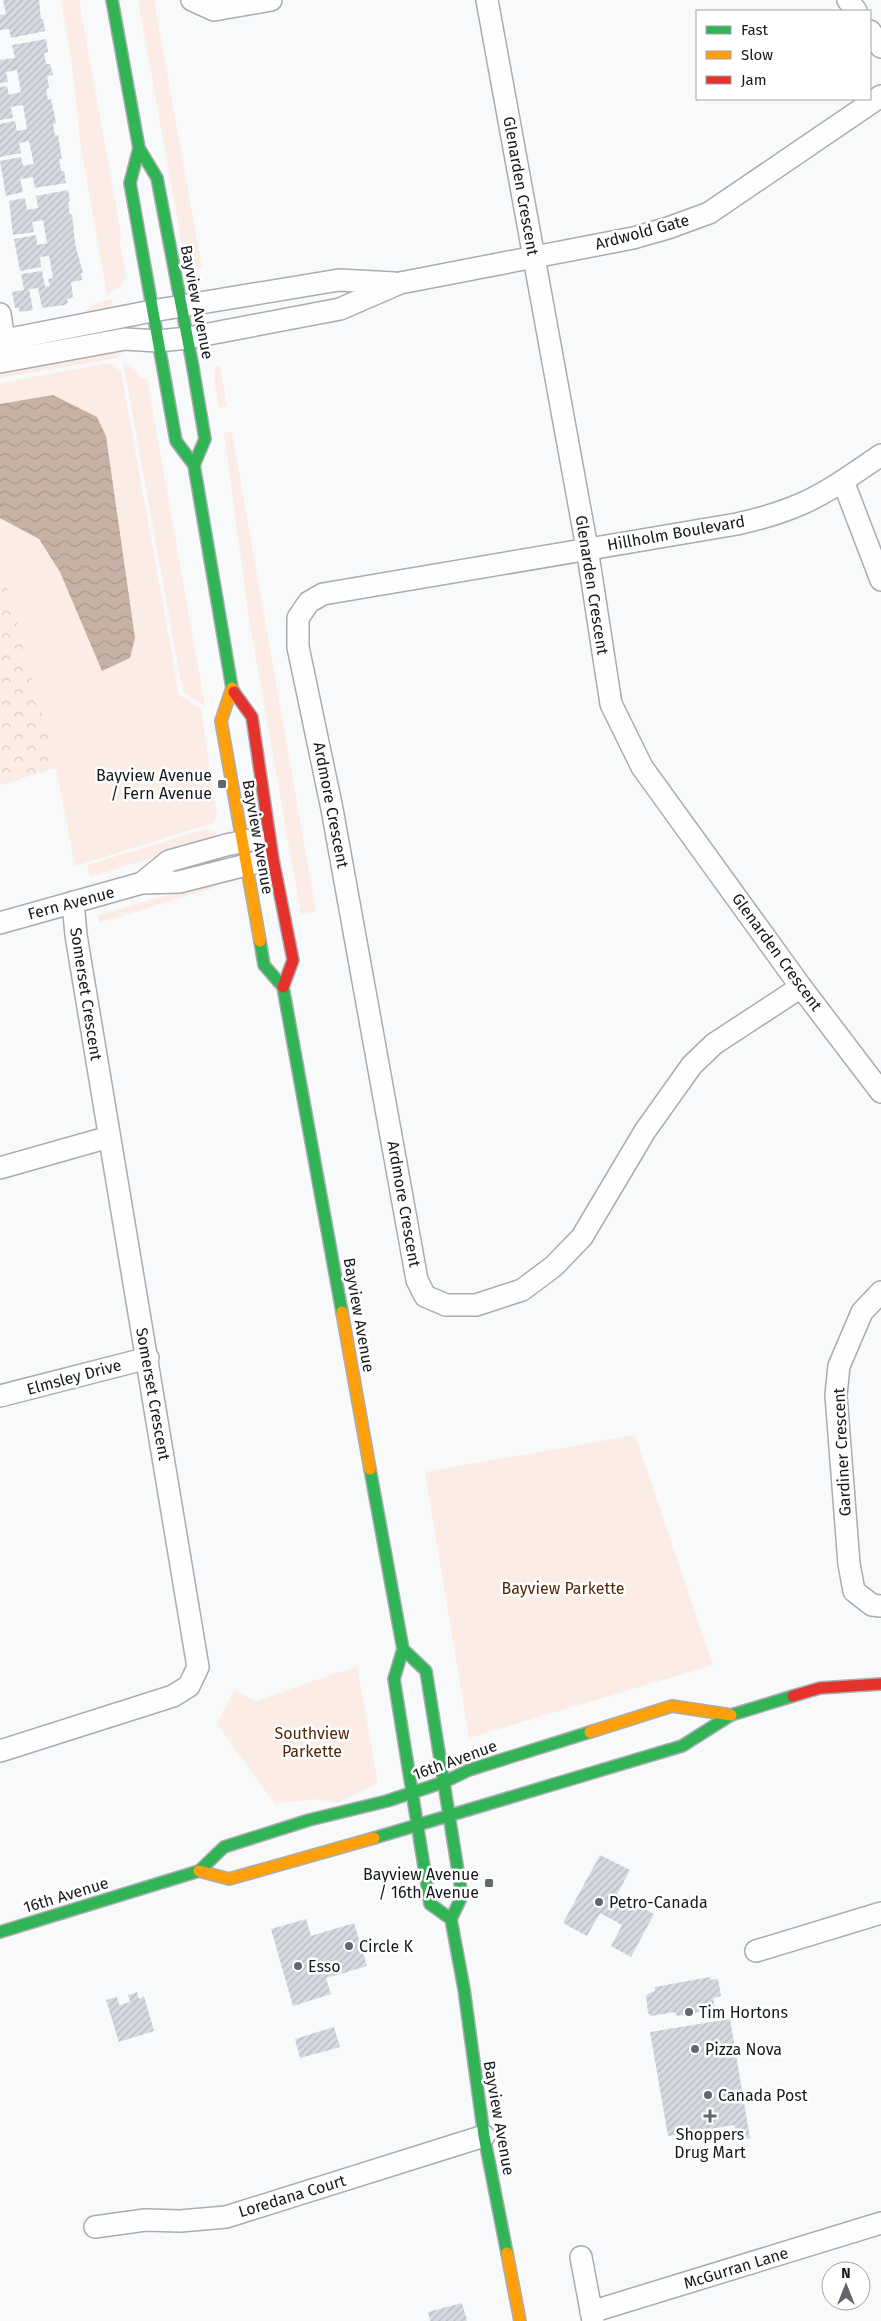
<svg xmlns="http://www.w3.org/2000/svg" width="881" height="2321" font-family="'Fira Sans',sans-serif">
<defs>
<pattern id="forest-crowns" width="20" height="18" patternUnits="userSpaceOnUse" patternTransform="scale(1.25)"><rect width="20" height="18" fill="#fbede6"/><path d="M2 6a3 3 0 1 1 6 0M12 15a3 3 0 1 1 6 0" fill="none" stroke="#d6cbc5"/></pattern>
<pattern id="water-waves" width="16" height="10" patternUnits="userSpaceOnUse" patternTransform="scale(1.25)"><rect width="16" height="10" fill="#c7b1a4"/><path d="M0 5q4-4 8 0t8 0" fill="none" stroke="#aa988d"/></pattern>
<pattern id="building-hatch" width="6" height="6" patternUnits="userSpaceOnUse" patternTransform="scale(1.25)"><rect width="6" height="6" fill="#d4dae0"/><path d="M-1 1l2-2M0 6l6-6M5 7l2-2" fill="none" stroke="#b5bac0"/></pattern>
</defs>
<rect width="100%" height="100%" fill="#f7f9fb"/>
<path fill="#fbede6" d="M 61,0 L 79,0 L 120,228 L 121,238 L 119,239 L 127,279 L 124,279 L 120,289 L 117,288 L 107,295 L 80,141 L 72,64 Z
M 138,0 L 154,0 L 202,268 L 190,270 L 185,262 Z
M 112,299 L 113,307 L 98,313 L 20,328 L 23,325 L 79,315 L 97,303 Z
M 112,352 L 123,353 L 118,358 L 0,378 L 0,371 Z
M 123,361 L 134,369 L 141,378 L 147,378 L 205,706 L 183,692 Z
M 110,363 L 121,372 L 179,695 L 201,709 L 217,815 L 213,823 L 75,866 L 56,768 L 9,590 L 0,583 L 0,383 Z
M 215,366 L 220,366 L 227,406 L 219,408 L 214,379 Z
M 232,432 L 316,911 L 301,914 L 249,619 L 224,433 Z
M 206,829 L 217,832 L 208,840 L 197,844 L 90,877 L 87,866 L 94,863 Z
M 211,885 L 220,886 L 99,923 L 98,916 L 100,915 L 196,886 Z
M 635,1435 L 713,1665 L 469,1738 L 425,1472 Z
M 357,1666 L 378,1783 L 338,1803 L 314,1799 L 275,1804 L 217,1724 L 234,1690 L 256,1701 Z"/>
<path fill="url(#forest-crowns)" d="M 0,583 L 9,590 L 56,768 L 0,785 Z"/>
<path fill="url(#water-waves)" d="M 53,395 L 97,417 L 106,436 L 135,638 L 130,658 L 102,671 L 60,572 L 39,539 L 0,518 L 0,404 Z"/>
<path fill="url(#building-hatch)" d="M 3,0 L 39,0 L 41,19 L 43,19 L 45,31 L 11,38 L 9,29 L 0,30 L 0,15 L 6,14 Z
M 46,39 L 48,52 L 44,53 L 46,64 L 50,64 L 53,75 L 47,76 L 49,88 L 46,89 L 48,100 L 51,99 L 56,123 L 53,124 L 55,136 L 58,135 L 62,159 L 59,159 L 61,171 L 64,171 L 66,183 L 35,188 L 33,177 L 20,179 L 23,192 L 6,196 L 0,161 L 21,157 L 23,166 L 34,164 L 29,141 L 19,143 L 21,153 L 0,157 L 0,124 L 15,121 L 17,131 L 27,129 L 23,105 L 11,107 L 13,118 L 0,120 L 0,87 L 7,86 L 9,95 L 21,92 L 17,70 L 6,72 L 8,82 L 0,83 L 0,60 L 15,58 L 12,45 Z
M 68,190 L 70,201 L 68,202 L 70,215 L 72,214 L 75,244 L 83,273 L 81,273 L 82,280 L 71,282 L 73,297 L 67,299 L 68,303 L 65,305 L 42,308 L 38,288 L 29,289 L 33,310 L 20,312 L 19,308 L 15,308 L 12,292 L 24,290 L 21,274 L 42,271 L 45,287 L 50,286 L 48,279 L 53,278 L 49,256 L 40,257 L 41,267 L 20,271 L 14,239 L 36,235 L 37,245 L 47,243 L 43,220 L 32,222 L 34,232 L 13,235 L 9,201 L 25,198 L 27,210 L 38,208 L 36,196 Z
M 600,1855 L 630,1870 L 617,1894 L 654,1914 L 631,1957 L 611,1946 L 622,1925 L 600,1913 L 587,1936 L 563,1923 Z
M 306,1919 L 311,1936 L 354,1923 L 367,1966 L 326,1978 L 331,1994 L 293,2006 L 271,1929 Z
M 710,1977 L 711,1980 L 718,1979 L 721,1996 L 713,1998 L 715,2009 L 678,2016 L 674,2012 L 651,2016 L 648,2013 L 646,1995 L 655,1991 L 655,1987 Z
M 137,1992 L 139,1999 L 144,1996 L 154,2031 L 119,2042 L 106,2000 L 117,1997 L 119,2005 L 123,2004 L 130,2002 L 128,1995 Z
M 730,2019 L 750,2138 L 736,2140 L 734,2125 L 668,2136 L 650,2032 Z
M 334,2027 L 340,2047 L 300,2058 L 295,2039 Z
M 462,2303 L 467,2321 L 430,2321 L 428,2312 Z"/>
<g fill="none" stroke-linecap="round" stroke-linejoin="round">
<defs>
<path id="street" d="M 192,0 L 214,10 L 271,0
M 487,0 L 587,548 L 611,704 L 642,767 L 801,987 L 881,1092
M 848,0 L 856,11
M 870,31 L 881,47
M 0,314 L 4,340
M 0,341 L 152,311 L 339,280 L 394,283
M 0,362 L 125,339 L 158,341 L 188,338 L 340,309 L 400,283 L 633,238 L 668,228 L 709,213 L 881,96
M 843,481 L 881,580
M 142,883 L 169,861 L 226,845 L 256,839
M 0,923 L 142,883 L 179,882 L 262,861
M 801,987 L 714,1044 L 692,1065 L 645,1131 L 582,1237 L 554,1266 L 522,1290 L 476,1305 L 446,1305 L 425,1296 L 417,1280 L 332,809 L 298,647 L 298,618 L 309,602 L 323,594 L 737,524 C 759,519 781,513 801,504 C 829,492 856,472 881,455
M 0,1168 L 109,1137
M 881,1292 L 862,1312 L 839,1366 L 836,1395 L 849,1564 L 854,1591 L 872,1605 L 881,1606
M 0,1396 L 148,1358
M 0,1751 L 173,1696 L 189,1686 L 198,1667 L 76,935 L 73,902
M 756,1951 L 881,1913
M 95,2227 L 145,2220 L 180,2221 L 226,2217 L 484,2136
M 581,2257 L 593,2321
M 591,2312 L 881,2223"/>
<path id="fast" d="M 112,0 L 139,148 L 157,178 L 192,362 L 205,439 L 194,465
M 139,148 L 130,183 L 176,441 L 194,465 L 232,688 L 234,692
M 260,941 L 264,965 L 283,987 L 342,1312
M 370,1469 L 403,1649 L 394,1679 L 430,1904 L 451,1919
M 403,1649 L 426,1671 L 462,1896 L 451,1919 L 464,1989 L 484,2136 L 507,2253
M 374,1838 L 682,1746 L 731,1715 L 793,1696
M 0,1932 L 199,1871 L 224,1847 L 309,1820 L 387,1801 L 444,1782 L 469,1770 L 590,1732"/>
<path id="slow" d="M 232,688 L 221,721 L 260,941
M 342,1312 L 370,1469
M 590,1732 L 672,1706 L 731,1715
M 199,1871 L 229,1879 L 374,1838
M 507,2253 L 520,2321"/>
<path id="jam" d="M 234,692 L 252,717 L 273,859 L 293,960 L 283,987
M 793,1696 L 820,1688 L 881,1684"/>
</defs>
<use href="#street" stroke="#a9adb0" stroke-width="24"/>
<use href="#fast" stroke="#a9adb0" stroke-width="14"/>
<use href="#slow" stroke="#a9adb0" stroke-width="14"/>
<use href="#jam" stroke="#a9adb0" stroke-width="14"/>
<use href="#street" stroke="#fefefe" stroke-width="21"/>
<use href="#fast" stroke="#30b455" stroke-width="11"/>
<use href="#slow" stroke="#ff9f0a" stroke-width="11"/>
<use href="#jam" stroke="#e5322d" stroke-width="11"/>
</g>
<g fill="#63676b" stroke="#fff" stroke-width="2">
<rect x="217" y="779" width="10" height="10" rx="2.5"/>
<rect x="484" y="1878" width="10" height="10" rx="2.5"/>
<circle cx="599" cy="1902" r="5"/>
<circle cx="349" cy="1946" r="5"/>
<circle cx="298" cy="1966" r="5"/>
<circle cx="689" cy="2012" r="5"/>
<circle cx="695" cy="2049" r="5"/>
<circle cx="708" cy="2095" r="5"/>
<path d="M707.5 2108.5h5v5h5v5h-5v5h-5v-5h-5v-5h5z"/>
</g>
<g text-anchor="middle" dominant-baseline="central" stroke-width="5" stroke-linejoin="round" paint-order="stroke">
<g font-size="16" fill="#14191e" stroke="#fff">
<text transform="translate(521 186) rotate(80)">Glenarden Crescent</text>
<text transform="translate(642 232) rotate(-15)">Ardwold Gate</text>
<text transform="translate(197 302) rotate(79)">Bayview Avenue</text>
<text transform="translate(676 533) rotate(-10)">Hillholm Boulevard</text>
<text transform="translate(592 585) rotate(81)">Glenarden Crescent</text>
<text transform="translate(331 805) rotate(79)">Ardmore Crescent</text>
<text transform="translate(258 837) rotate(80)">Bayview Avenue</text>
<text transform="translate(71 903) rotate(-15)">Fern Avenue</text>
<text transform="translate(777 952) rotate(54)">Glenarden Crescent</text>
<text transform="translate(86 994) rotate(81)">Somerset Crescent</text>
<text transform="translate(404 1204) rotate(80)">Ardmore Crescent</text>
<text transform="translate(359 1315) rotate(80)">Bayview Avenue</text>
<text transform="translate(74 1377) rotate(-15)">Elmsley Drive</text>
<text transform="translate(153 1394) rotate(80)">Somerset Crescent</text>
<text transform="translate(842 1452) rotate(-93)">Gardiner Crescent</text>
<text transform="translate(455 1760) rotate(-20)">16th Avenue</text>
<text transform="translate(66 1895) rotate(-17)">16th Avenue</text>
<text transform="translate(499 2118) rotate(80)">Bayview Avenue</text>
<text transform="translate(292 2196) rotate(-17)">Loredana Court</text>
<text transform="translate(736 2268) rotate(-17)">McGurran Lane</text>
</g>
<g font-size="16" fill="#14191e" stroke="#fff" text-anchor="start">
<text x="212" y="775" text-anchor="end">Bayview Avenue<tspan x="212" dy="18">/ Fern Avenue</tspan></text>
<text x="479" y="1874" text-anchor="end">Bayview Avenue<tspan x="479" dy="18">/ 16th Avenue</tspan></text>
<text x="609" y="1902">Petro-Canada</text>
<text x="359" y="1946">Circle K</text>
<text x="308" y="1966">Esso</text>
<text x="699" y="2012">Tim Hortons</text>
<text x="705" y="2049">Pizza Nova</text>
<text x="718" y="2095">Canada Post</text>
<text x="710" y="2134" text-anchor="middle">Shoppers<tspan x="710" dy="18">Drug Mart</tspan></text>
</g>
<g font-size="16" fill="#522606" stroke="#fff">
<text x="563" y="1588">Bayview Parkette</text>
<text x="312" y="1733">Southview<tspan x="312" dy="18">Parkette</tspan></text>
</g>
</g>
<rect x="696" y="10" width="175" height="90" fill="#ffffff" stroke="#a1a3a5"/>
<rect x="706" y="26" width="25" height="8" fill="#30b455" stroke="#a1a3a5"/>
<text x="741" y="35" font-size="15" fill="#14191e">Fast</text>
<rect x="706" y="51" width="25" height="8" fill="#ff9f0a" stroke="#a1a3a5"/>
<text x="741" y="60" font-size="15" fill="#14191e">Slow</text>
<rect x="706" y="76" width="25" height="8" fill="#e5322d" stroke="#a1a3a5"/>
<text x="741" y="85" font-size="15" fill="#14191e">Jam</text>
<g transform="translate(846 2286)"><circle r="24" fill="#ffffff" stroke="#a1a3a5"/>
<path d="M0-4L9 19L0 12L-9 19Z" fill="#63676b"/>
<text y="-8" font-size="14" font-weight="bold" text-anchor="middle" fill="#14191e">N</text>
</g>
</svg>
